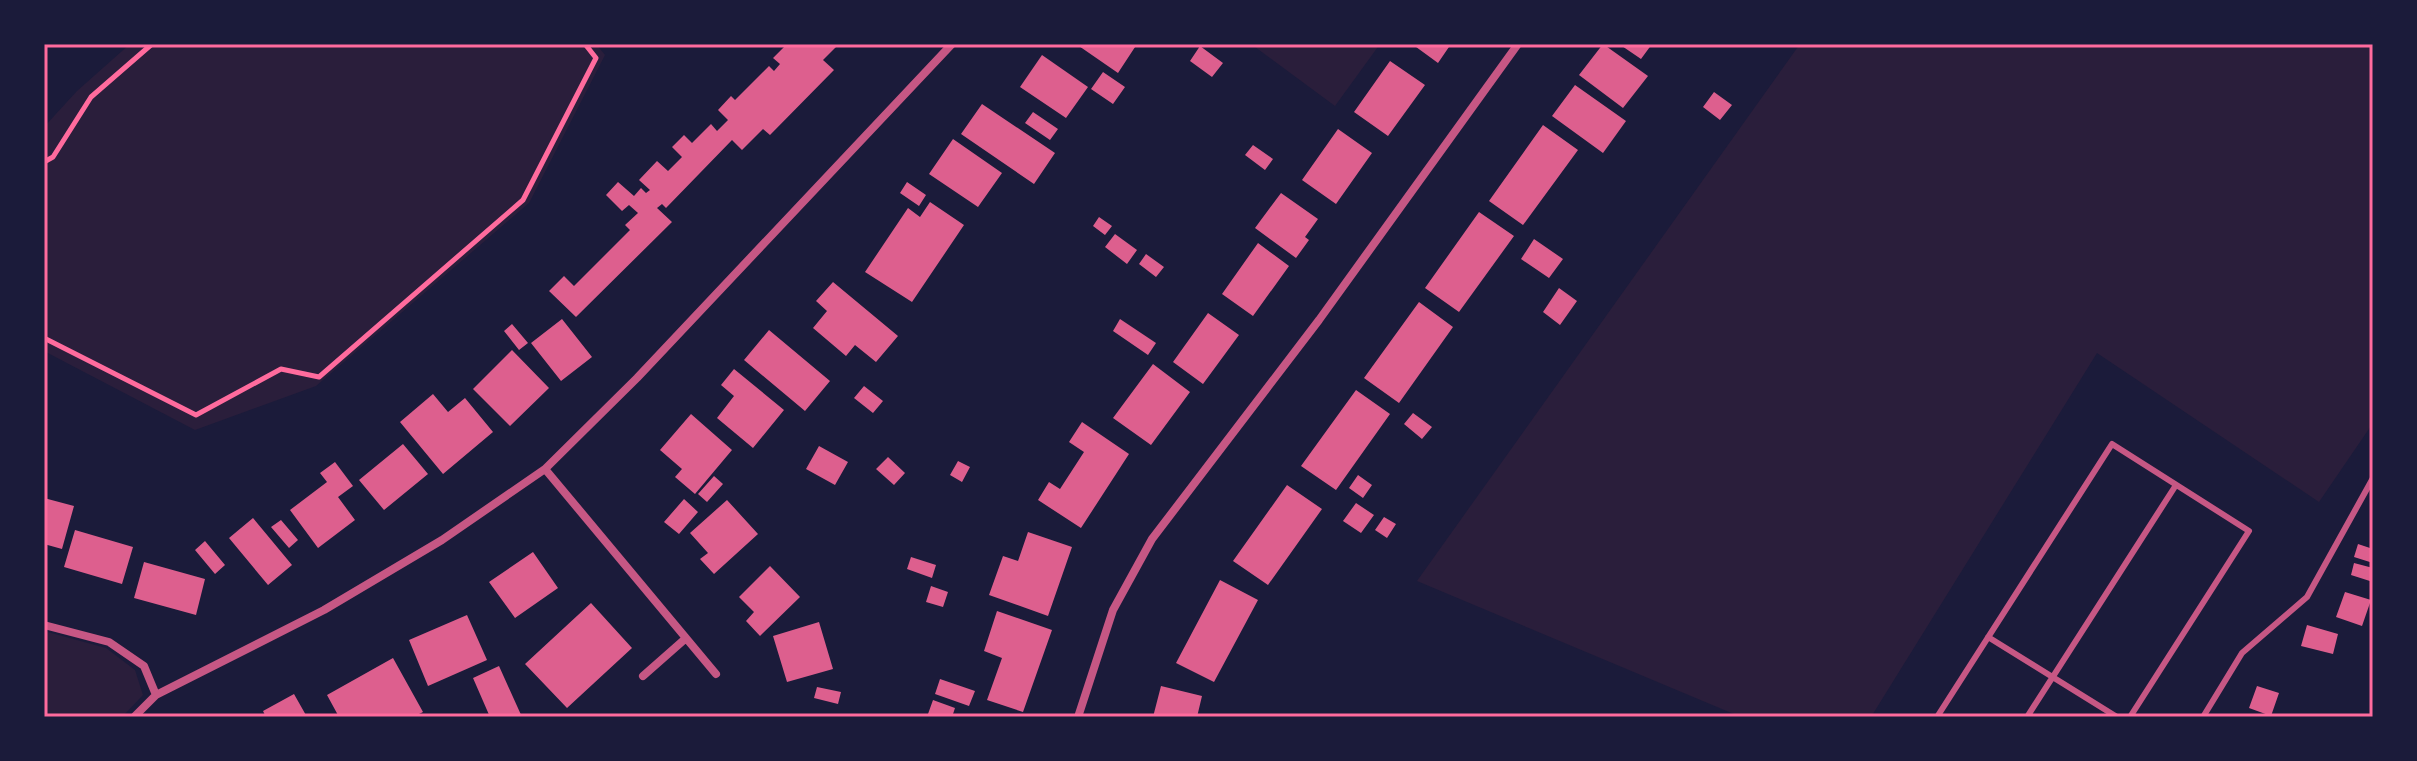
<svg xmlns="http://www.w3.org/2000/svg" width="2417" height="761" font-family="'Zilla Slab',serif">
<rect width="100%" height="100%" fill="#1b1b3a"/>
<path fill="#2a1e3b" d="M 130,44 L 596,44 L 605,55 L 529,203 L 316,386 L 195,430 L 44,351 L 44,127 L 77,91 Z
M 1251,44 L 1380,44 L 1335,106 Z
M 1800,44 L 2373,44 L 2373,423 L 2319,502 L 2097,353 L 1871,717 L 1741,717 L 1417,581 Z
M 44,631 L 106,648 L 135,670 L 143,695 L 122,717 L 44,717 Z"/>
<path fill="#dd5f8e" d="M 787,44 L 839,44 L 823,60 L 834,70 L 770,135 L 763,129 L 742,150 L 732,140 L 666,208 L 662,204 L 657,208 L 672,222 L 576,317 L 549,291 L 564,276 L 574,286 L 630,230 L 625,225 L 638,213 L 629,205 L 622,211 L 606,195 L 618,182 L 634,196 L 641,188 L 646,193 L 650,190 L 639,180 L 657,161 L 668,171 L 682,157 L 672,147 L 684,135 L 692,143 L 711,124 L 717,131 L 728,120 L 718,110 L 731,96 L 735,100 L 769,66 L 774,71 L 780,64 L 773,58 Z
M 1076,44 L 1137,44 L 1118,73 Z
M 1412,44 L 1451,44 L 1438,63 Z
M 1603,44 L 1648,76 L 1623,108 L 1579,75 Z
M 1619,44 L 1652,44 L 1641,59 Z
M 1200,46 L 1223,63 L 1212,77 L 1190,61 Z
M 1042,55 L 1088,87 L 1066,118 L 1020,87 Z
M 1390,61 L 1425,85 L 1388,136 L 1354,112 Z
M 1103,72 L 1125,87 L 1113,104 L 1091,89 Z
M 1575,85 L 1626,121 L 1603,153 L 1552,116 Z
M 1714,92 L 1732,105 L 1720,120 L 1703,107 Z
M 982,104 L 1055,153 L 1034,184 L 961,134 Z
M 1033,112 L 1058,129 L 1050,140 L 1025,123 Z
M 1543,125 L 1578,150 L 1523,225 L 1489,201 Z
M 1338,129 L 1372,153 L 1336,204 L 1302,180 Z
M 953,139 L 1002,173 L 978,207 L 929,174 Z
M 1253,145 L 1273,159 L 1265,170 L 1245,155 Z
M 907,182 L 926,195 L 919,206 L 900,193 Z
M 1281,193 L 1318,219 L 1305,237 L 1309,240 L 1296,258 L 1255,228 Z
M 930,202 L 964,225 L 912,302 L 865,272 L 908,208 L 920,217 Z
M 1479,212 L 1514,236 L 1459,312 L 1425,288 Z
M 1099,217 L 1112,226 L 1105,235 L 1093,226 Z
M 1115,234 L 1137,250 L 1127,264 L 1105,247 Z
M 1534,239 L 1563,259 L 1549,278 L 1521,259 Z
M 1258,243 L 1289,266 L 1253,316 L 1222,294 Z
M 1146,254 L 1164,267 L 1156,277 L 1139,264 Z
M 833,282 L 898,336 L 876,362 L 855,345 L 846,356 L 813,328 L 827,311 L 816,301 Z
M 1559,288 L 1577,301 L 1560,325 L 1543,312 Z
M 1419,302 L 1453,327 L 1399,403 L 1364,378 Z
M 1208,313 L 1239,335 L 1203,384 L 1173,362 Z
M 562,319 L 592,357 L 561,381 L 531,343 Z
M 1120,319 L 1156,343 L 1148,355 L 1113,331 Z
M 512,324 L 528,343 L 519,350 L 504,331 Z
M 769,330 L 830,381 L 805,411 L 744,360 Z
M 512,350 L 549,388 L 510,426 L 473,389 Z
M 1153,364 L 1190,392 L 1151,445 L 1113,418 Z
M 734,369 L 784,410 L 753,448 L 717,418 L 734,396 L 721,385 Z
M 864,386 L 883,401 L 873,413 L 854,398 Z
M 1356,390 L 1390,414 L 1336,490 L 1301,466 Z
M 433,394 L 448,412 L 465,398 L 493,432 L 443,474 L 400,422 Z
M 1413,413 L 1432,427 L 1422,439 L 1404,424 Z
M 691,414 L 732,450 L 695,494 L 675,477 L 682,469 L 660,450 Z
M 1082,422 L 1129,454 L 1081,528 L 1038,500 L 1049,482 L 1060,489 L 1084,452 L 1069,442 Z
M 403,444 L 428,474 L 384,510 L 359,480 Z
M 819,446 L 848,462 L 835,485 L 806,469 Z
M 888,457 L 905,473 L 894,485 L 876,469 Z
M 958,461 L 970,467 L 962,482 L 950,475 Z
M 335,462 L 353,486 L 338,497 L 355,520 L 318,548 L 290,510 L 327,482 L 320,473 Z
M 1358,475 L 1372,485 L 1363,498 L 1349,488 Z
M 714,476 L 723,484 L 707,502 L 698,494 Z
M 1287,485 L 1322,509 L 1268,585 L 1233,561 Z
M 44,498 L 74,506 L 62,549 L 44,544 Z
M 684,499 L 698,512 L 679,534 L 664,522 Z
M 727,500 L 758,534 L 714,574 L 700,559 L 708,553 L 690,533 Z
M 1356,503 L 1374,515 L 1361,533 L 1343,521 Z
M 1384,517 L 1396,524 L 1387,538 L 1375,530 Z
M 253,518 L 292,565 L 268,585 L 229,538 Z
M 281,520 L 298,540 L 289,548 L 271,527 Z
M 75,530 L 133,547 L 122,584 L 64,567 Z
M 1028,532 L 1072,547 L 1048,616 L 989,595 L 1003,556 L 1018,561 Z
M 205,541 L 225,565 L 215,574 L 195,550 Z
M 2358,544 L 2373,549 L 2373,563 L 2354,557 Z
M 533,552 L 558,588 L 515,618 L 489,582 Z
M 911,557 L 936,565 L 932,578 L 907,569 Z
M 144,562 L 205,579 L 196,615 L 134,598 Z
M 2354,563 L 2373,568 L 2373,582 L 2351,575 Z
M 770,566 L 800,597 L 760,636 L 746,621 L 754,612 L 739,597 Z
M 1220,580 L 1258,600 L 1214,682 L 1176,663 Z
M 931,586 L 948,592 L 943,607 L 926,602 Z
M 2345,592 L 2371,600 L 2362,626 L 2336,617 Z
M 591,603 L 632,648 L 567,708 L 525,664 Z
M 997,611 L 1052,630 L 1023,712 L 987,700 L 1002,658 L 984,651 Z
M 467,615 L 487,660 L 428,686 L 409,640 Z
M 819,622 L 833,669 L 787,682 L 773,636 Z
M 2307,625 L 2338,634 L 2333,654 L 2301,646 Z
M 393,658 L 423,712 L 413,717 L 339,717 L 327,695 Z
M 499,666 L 522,717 L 490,717 L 473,678 Z
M 940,679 L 975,691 L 969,706 L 935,694 Z
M 1161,686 L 1202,696 L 1197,717 L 1153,717 Z
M 2257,686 L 2279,693 L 2271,716 L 2249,708 Z
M 817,687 L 841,692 L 838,704 L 814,698 Z
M 294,694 L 307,717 L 266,717 L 263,711 Z
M 933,700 L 955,708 L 952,717 L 928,714 Z"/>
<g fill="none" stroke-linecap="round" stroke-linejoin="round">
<path stroke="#ff6b9d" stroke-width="5" d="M 44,162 L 53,157 L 91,97 L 152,44
M 44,338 L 196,415 L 281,369 L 319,377 L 523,200 L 596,58 L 585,44"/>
<path stroke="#c65784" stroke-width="6" d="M 1988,637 L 2117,717
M 1937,717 L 2112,444 L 2249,531 L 2130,717
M 2027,717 L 2176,485
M 2203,717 L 2242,653 L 2307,597 L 2373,478"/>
<path stroke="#c65784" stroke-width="8" d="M 545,469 L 716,674
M 44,625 L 109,642 L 144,666 L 156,695
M 643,676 L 685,639
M 134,717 L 156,695 L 324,610 L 442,540 L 545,469 L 637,378 L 952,44
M 1078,717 L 1113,610 L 1152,539 L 1319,320 L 1518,44"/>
</g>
<rect width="2417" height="761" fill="none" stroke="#1b1b3a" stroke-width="92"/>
<rect x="46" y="46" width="2325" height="669" fill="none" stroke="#ff6b9d" stroke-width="3"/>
</svg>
